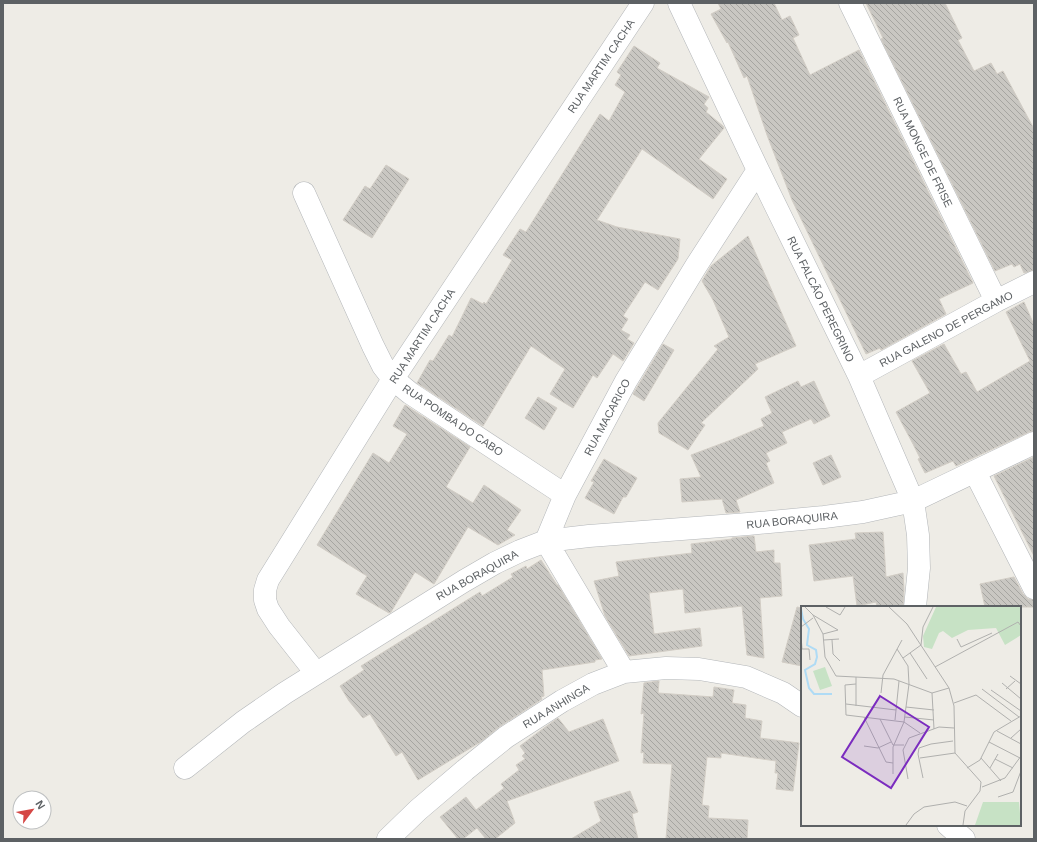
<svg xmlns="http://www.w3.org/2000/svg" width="1037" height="842" font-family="Helvetica,sans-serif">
<defs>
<pattern id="building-back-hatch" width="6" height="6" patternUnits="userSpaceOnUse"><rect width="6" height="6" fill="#c9c7c2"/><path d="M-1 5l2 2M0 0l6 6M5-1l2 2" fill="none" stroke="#a6a5a1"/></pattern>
</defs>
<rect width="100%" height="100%" fill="#eeece6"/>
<path fill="url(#building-back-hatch)" stroke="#d2cdc5" d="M 718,3 L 774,3 L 782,20 L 790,16 L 799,35 L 793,38 L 810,75 L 859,50 L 972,281 L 973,283 L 939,299 L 946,314 L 881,350 L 880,348 L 866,354 L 792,200 L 767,135 L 747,76 L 744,78 L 728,42 L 727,43 L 711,14 L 721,9 Z
M 866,3 L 945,3 L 962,38 L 958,40 L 974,71 L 991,63 L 997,74 L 1003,71 L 1034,129 L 1034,270 L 1024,273 L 1020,264 L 1014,267 L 1012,264 L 995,271 L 881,39 L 883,38 Z
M 634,46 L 660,63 L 657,68 L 709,97 L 704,104 L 708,108 L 706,112 L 723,126 L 724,128 L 699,159 L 727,179 L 713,199 L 642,149 L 597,220 L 617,227 L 680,239 L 678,259 L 658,290 L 645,282 L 623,316 L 628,319 L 621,330 L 630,335 L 627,339 L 634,343 L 623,361 L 613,354 L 597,378 L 593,375 L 573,408 L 550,394 L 565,369 L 531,346 L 483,426 L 417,383 L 430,360 L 433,361 L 449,335 L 452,337 L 471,298 L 483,304 L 484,302 L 486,304 L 512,260 L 503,255 L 520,229 L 526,232 L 600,114 L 609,121 L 625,92 L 615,85 L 621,75 L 617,72 Z
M 386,165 L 409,179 L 372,238 L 343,220 L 365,186 L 370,189 Z
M 748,236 L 796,346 L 755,364 L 758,369 L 701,423 L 705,425 L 688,450 L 659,433 L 658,423 L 718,349 L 714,346 L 729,337 L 713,300 L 702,281 L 711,266 Z
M 1024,302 L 1034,325 L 1034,431 L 1029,432 L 956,466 L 953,461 L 925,473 L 918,459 L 920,458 L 913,444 L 896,412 L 930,393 L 912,361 L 944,344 L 961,374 L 966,372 L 977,392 L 1030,361 L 1006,312 Z
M 663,344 L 674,350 L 644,401 L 633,394 Z
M 798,381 L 801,387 L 814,381 L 830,416 L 814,424 L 811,419 L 782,432 L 787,443 L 766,453 L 770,461 L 766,463 L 774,483 L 736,500 L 740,512 L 726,513 L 722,499 L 682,502 L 680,479 L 701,477 L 691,455 L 731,440 L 764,426 L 761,419 L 772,413 L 765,397 Z
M 538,397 L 557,408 L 544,430 L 525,418 Z
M 405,405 L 470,447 L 446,487 L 473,503 L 484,485 L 521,510 L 507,530 L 515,535 L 498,545 L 468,527 L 434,584 L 415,572 L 391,612 L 389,613 L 356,594 L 367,576 L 317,545 L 373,453 L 389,463 L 407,434 L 393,426 Z
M 831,455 L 841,477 L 823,485 L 813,463 Z
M 1034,457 L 1034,556 L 994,476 Z
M 604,459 L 637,478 L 626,497 L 623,497 L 614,514 L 585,498 L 594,482 L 591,481 Z
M 883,532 L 886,577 L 903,573 L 904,590 L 903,607 L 877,607 L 876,602 L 857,606 L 853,576 L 814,581 L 809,545 L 856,539 L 855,533 Z
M 754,536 L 756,552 L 774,550 L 774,563 L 780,563 L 782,596 L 760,598 L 764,658 L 747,655 L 742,606 L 685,613 L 683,589 L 649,593 L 654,634 L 700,628 L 702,646 L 629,656 L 605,616 L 594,581 L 619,576 L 616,562 L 692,553 L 691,544 L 732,539 L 732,538 Z
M 541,560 L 557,585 L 558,585 L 602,659 L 595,660 L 595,662 L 542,670 L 544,696 L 541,697 L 542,699 L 499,727 L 482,741 L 418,780 L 402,752 L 396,756 L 370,714 L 363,718 L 349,701 L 340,686 L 364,670 L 361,666 L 480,592 L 482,596 L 513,577 L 511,574 L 526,566 L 527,569 Z
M 1014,577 L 1023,594 L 1028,599 L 1034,600 L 1034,607 L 985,607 L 980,584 Z
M 797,607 L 802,608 L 802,666 L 782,662 Z
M 659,681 L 658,693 L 713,697 L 714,687 L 734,690 L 732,703 L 746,705 L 745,718 L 762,721 L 760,738 L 799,743 L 793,791 L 776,789 L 778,773 L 775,773 L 776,761 L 721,753 L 721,758 L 707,757 L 702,805 L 709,806 L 708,818 L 748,820 L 747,839 L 666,839 L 672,764 L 643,763 L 644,752 L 641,753 L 644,713 L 641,714 L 644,683 Z
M 558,718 L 569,732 L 603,719 L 619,761 L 507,801 L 515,823 L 495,839 L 486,839 L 477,828 L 463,839 L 458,839 L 440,817 L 466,797 L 476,810 L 504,788 L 501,784 L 519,770 L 516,765 L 525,759 L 522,756 L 525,753 L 520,746 L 544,728 Z
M 630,791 L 638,812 L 632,814 L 638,839 L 571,839 L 601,821 L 594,802 Z"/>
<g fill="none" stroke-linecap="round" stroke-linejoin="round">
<defs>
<path id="street" d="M 679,3 L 758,170 L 859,376 L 913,501 L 918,535 L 919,568 L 915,607
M 850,3 L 996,301
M 304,193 L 373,346 L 383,366 L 393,379 L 410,393 L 565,495
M 859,376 L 996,301 L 1034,282
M 975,472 L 1034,588
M 624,672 L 546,541 L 565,495 L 626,381 L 696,266 L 758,170
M 316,673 L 279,626 L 268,609 L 265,600 L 265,590 L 268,580 L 393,379 L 643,3
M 185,768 L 243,722 L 285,693 L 464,581 L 495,563 L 520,551 L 546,541 L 589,536 L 748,524 L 824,517 L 863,512 L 913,501 L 1034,443
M 948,825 L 964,839
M 388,839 L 418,810 L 465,770 L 506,737 L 562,701 L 593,684 L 624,672 L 666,668 L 699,669 L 746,677 L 783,693 L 802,706"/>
</defs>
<use href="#street" stroke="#b3b6b9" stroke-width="23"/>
<use href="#street" stroke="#fff" stroke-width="22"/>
</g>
<g text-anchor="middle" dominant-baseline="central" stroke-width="3" stroke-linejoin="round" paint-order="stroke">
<g font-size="11" fill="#5d6164" stroke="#fff">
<text transform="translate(601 66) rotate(-56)">RUA MARTIM CACHA</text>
<text transform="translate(923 152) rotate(64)">RUA MONGE DE FRISE</text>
<text transform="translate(821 299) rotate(64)">RUA FALCÃO PEREGRINO</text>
<text transform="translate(946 329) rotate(-28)">RUA GALENO DE PERGAMO</text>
<text transform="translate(422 336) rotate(-57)">RUA MARTIM CACHA</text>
<text transform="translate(607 417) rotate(-62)">RUA MACARICO</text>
<text transform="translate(453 420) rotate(34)">RUA POMBA DO CABO</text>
<text transform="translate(792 520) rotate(-6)">RUA BORAQUIRA</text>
<text transform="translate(477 575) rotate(-29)">RUA BORAQUIRA</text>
<text transform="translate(556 706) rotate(-31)">RUA ANHINGA</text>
</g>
</g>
<g transform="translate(801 606)">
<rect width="220" height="220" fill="#eeece6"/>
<path d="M 135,1 L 220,1 L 220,29 L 204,39 L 195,22 L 167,24 L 151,32 L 142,25 L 138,27 L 131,43 L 123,41 L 122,30 ZM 182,196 L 218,196 L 220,219 L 174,219 Z" fill="#c7e2c5"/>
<path d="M 24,61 L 31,80 L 19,84 L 12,65 Z" fill="#c7e2c5"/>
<path fill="none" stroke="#afdbf5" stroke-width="2" d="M 0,3 L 2,13 L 8,23 L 6,39 L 15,44 L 16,51 L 14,58 L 4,64 L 8,82 L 13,88 L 31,88"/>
<path fill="none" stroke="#b0b0ae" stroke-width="1" d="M 4,1 L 12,9 L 37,24 L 22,28M 25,1 L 39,9 L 44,1M 88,1 L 106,18 L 148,82 L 153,100 L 154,147 L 180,176 L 179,185 L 164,205 L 162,219M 12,9 L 22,28 L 24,51 L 35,70 L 93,73 L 131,87 L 148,82M 0,21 L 12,12M 0,30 L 1,43 L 8,43 L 9,54M 156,33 L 160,41 L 191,27M 23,34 L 38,33M 31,34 L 32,48 L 39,55M 109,47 L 126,73M 102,52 L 120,39 L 122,21 L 132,1M 134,61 L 217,16 L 220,20M 209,70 L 220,78M 201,77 L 220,93M 55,78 L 44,79 L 45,109 L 103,116 L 119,127M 181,83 L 218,111M 205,83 L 214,75M 190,84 L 220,105M 80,87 L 82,69 L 101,34M 131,87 L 133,123M 153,97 L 175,89 L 210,115M 45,98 L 95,104M 55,100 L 55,71M 105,101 L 133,104M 63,111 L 85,156 L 92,157M 104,111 L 133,114M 79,113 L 92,139 L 103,139M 94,114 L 98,75M 196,125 L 220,138M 210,132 L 220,123M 188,136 L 219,152M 63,140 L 77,142 L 90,136M 119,152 L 154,147M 180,152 L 200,175M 194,153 L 212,162M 166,162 L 179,154 L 193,126 L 220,110M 189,162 L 197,148M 92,168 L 92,141 L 103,116 L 108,78 L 107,60 L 96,43M 122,172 L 117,148 L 118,142 L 130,138 L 152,135M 107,173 L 102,144 L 108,132 L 138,121 L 153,122M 181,181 L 204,172 L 220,150M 197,191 L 212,186 L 220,165M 105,219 L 113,208 L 123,201 L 154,196 L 166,200"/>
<path fill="#7b2cbf" fill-opacity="0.15" stroke="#7b2cbf" stroke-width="2" d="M 79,90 L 128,121 L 90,182 L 41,151 Z"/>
<rect width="220" height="220" fill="none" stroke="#5d6164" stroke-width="2"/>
</g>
<rect width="1037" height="842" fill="none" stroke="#5d6164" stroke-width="8"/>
<g transform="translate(32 810) rotate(58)"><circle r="19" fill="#ffffff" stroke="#bec0c1"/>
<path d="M0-3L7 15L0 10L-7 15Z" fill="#d54745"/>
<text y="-6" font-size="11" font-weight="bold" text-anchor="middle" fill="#5d6164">N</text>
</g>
</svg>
